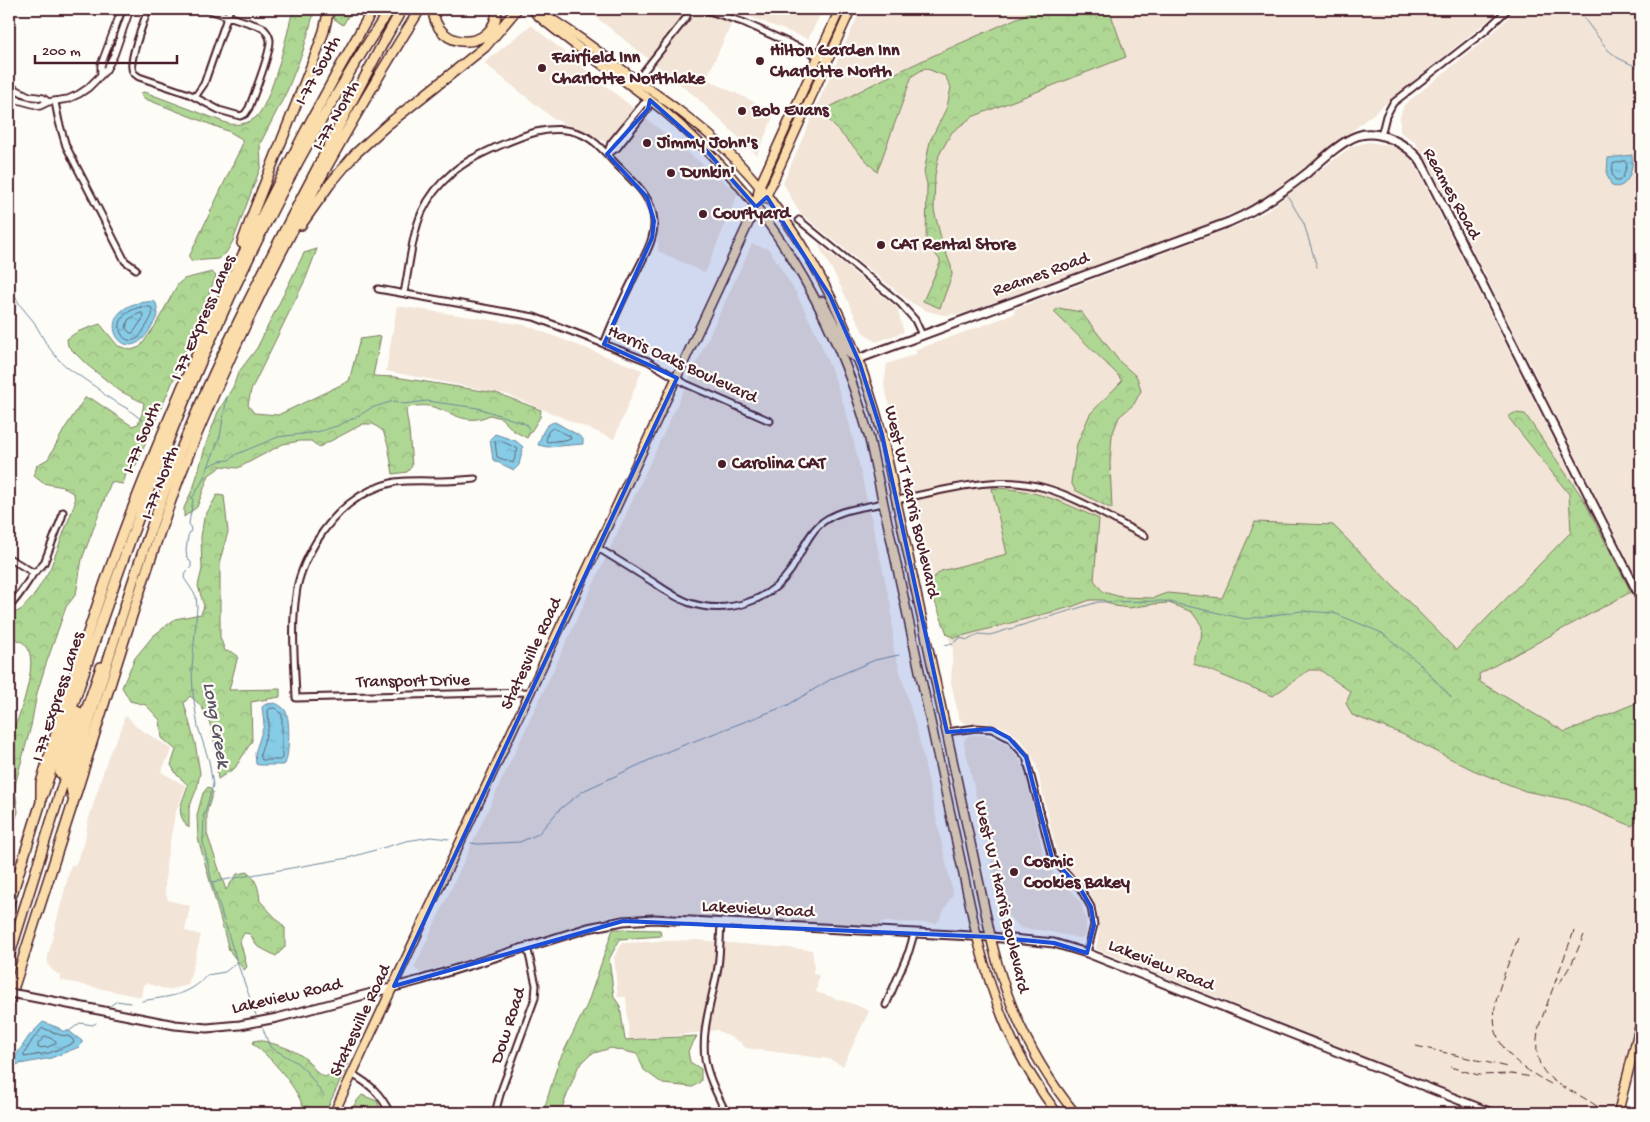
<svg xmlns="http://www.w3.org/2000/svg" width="1650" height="1122" font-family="'Gochi Hand',sans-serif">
<defs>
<pattern id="forest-crowns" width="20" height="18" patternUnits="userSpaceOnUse" patternTransform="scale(1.25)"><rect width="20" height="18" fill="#afd794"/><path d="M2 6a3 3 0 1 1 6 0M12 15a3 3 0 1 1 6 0" fill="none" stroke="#98b880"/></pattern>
<pattern id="water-ripples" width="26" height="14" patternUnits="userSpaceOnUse" patternTransform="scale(1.25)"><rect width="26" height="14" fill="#86cce7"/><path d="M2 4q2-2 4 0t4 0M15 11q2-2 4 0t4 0" fill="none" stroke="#75afc6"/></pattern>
</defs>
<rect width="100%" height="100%" fill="#fdfcf7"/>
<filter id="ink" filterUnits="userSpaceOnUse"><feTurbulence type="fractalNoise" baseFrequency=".02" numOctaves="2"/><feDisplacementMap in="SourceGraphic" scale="10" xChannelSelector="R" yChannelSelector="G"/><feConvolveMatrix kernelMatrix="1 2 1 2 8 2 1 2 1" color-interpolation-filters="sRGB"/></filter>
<g filter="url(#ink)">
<path fill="#f2e4d6" d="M 586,9 L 823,9 L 808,39 L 737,12 L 706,79 L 775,112 L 757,155 L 696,97 Z
M 861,9 L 1500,9 L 1486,22 L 1342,139 L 1273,191 L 1253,204 L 1213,222 L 962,314 L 944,315 L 927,311 L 910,302 L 800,213 L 783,183 L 822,94 Z
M 1517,9 L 1641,9 L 1641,585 L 1430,165 L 1414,141 L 1400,132 L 1400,116 L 1404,105 L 1491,35 Z
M 531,25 L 738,193 L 705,273 L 658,251 L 657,208 L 604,141 L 554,119 L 484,63 Z
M 1369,142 L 1388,145 L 1404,152 L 1413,162 L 1420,175 L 1641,613 L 1641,998 L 1613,1113 L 1506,1113 L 1096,949 L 1099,930 L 1097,907 L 1089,891 L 1065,866 L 1057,853 L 1036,765 L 1032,755 L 1019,738 L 1005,728 L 988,723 L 964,723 L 959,718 L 951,682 L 953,649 L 934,599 L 900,445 L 884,385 L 887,364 L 916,354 L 916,350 L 1014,314 L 1015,309 L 1239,225 L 1267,211 L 1352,146 Z
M 817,243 L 897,308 L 904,332 L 876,342 L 863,332 L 835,275 Z
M 752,244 L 769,249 L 795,291 L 817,335 L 835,379 L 845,408 L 853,438 L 891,606 L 894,650 L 918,734 L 953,894 L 937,923 L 881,922 L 880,927 L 827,923 L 827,927 L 703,917 L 612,916 L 421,973 L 414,968 Z
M 397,306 L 525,325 L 642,370 L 614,439 L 506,394 L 386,371 Z
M 124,717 L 128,717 L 135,726 L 172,749 L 161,772 L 186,786 L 175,814 L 166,864 L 165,890 L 168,900 L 190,906 L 185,931 L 201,935 L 188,985 L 168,990 L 146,983 L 143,985 L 141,997 L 60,980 L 61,976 L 52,970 L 48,964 L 48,955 L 71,865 L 75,865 L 84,845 L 89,818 L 109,754 L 122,728 Z
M 970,735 L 984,735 L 998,739 L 1010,747 L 1019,758 L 1025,772 L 1044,857 L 1054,874 L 1073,892 L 1081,903 L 1086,920 L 1086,933 L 1083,937 L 1079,938 L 1046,931 L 1021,928 L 1002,910 L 964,743 L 965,738 Z
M 696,940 L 812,950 L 814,964 L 813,974 L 819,975 L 816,992 L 856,1005 L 869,1011 L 843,1066 L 829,1059 L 746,1048 L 740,1042 L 717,1030 L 665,1037 L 629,1039 L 626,997 L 618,997 L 614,957 L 622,943 Z"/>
<path fill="url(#forest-crowns)" stroke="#7c7b60" d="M 293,9 L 315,9 L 303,51 L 287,91 L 260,144 L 261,166 L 233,241 L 226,253 L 218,259 L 191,261 L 189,257 L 242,145 L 242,139 L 230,132 L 143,98 L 141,93 L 145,92 L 229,124 C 239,125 247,124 255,118 C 271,106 288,31 293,9 Z
M 336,9 L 352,9 L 343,25 L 333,18 Z
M 1037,9 L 1109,9 L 1126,57 L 972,117 L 952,132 L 939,155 L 935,175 L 934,210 L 942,242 L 951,266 L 952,275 L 940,308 L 923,301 L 940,263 L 940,260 L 926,242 L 927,184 L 924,172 L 930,141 L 947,107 L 951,87 L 945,76 L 925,68 L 912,76 L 877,172 L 821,112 C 891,72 965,42 1037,9 Z
M 317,249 L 306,278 L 251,390 L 248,405 L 254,413 L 278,415 L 349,381 L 360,339 L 381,336 L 373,376 L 395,377 L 496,393 L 541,410 L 540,417 L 527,438 L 514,431 L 501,418 L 490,415 C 464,427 453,411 429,406 C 423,405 415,406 409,407 L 406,411 L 409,430 L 412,466 L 407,472 L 393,474 L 388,445 L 383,431 L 373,424 L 363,424 L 319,447 L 311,441 L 300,441 L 283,444 L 238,468 L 222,466 L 209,475 L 197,507 L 184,517 L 184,508 L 194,486 L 207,441 L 218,412 L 233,387 L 238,373 L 257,348 L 304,253 Z
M 212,272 L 216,276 L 173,381 L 136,465 L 127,471 L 123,484 L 111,482 L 82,559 L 76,594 L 66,607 L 45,667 L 37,693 L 31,726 L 16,781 L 15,790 L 18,812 L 9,838 L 9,732 C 18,725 20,711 24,700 C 29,681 42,638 9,639 L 9,616 L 22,609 L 33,597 L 50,569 L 75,503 L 74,494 L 63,487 L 43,483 L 34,476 L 37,465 L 48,459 L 65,428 L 85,398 L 92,399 L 132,426 L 138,424 L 142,414 L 144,403 L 120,391 L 86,364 L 68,346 L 67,339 L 77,332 L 100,324 L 118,346 L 131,350 L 140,347 L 155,326 L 178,284 L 184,279 Z
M 1058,308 L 1081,312 L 1120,362 L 1137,377 L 1141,391 L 1134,404 L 1119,417 L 1112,435 L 1110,463 L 1112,509 L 1075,490 L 1071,482 L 1077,444 L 1090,414 L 1122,381 L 1117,374 L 1054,312 Z
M 1514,413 L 1525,414 L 1584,500 L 1631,592 L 1479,674 L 1480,682 L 1565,732 L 1641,701 L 1641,816 L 1632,826 L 1569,800 L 1525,791 L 1473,770 L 1402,734 L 1352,715 L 1346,703 L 1351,692 L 1320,670 L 1309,670 L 1273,696 L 1194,664 L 1194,656 L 1201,639 L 1202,626 L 1192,612 L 1169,603 L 1154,604 L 1129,608 L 1115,606 L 1103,600 L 1090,600 L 1071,607 L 954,638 L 947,634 L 934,599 L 930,581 L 941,571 L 1007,554 L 992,488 C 1035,489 1061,501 1099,519 L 1094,580 L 1103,592 L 1121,597 L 1153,598 L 1167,593 L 1222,598 L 1255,522 L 1333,525 L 1456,650 L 1571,532 L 1569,494 L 1508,417 Z
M 217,495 L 224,496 L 228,532 L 220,560 L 220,637 L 225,651 L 232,652 L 238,656 L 229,690 L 280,689 L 280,697 L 251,702 L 252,741 L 235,768 L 218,779 C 215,750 216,714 190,696 L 184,703 L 195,743 L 200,773 L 197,788 L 189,808 L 189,828 C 174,812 182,804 188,785 L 177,775 L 171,765 L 176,750 L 162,738 L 160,720 L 146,705 L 130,701 L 122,687 L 135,658 L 153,636 L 175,619 L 201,614 L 204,606 L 198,586 L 202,569 L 201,537 L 204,518 Z
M 208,787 L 213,792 L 207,811 L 207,834 L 226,890 L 237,874 L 248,872 C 257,881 259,889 260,901 L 285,928 L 285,947 L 276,956 L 257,946 L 250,934 L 244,933 L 240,941 L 247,967 L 244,970 L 229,950 L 198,838 L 197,815 L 203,793 Z
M 613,929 L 660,930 L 661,936 L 620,939 L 609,959 L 614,997 L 620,1006 L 625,1040 L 697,1036 L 688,1051 L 690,1062 L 701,1069 L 701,1081 L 693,1087 L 663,1084 L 644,1070 L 637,1054 L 611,1048 L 591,1054 L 578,1067 L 560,1113 L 543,1113 L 558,1063 L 587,1005 Z
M 259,1040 C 275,1044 296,1049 308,1061 C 315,1068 314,1073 325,1077 C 336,1072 336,1065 344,1057 L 348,1058 L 348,1064 L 325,1113 L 305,1113 C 300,1090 272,1058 253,1044 L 254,1041 Z
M 362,1095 L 377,1101 L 382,1113 L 350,1113 L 356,1102 Z"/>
<path fill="url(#water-ripples)" stroke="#6e879c" d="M 1632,155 C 1634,168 1628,191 1612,186 L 1607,175 L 1608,158 Z
M 153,301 L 156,303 L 158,314 C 156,320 152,325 149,331 C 127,366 99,326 124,309 C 133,302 143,303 153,301 Z
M 555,422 L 578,435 L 583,439 L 583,444 L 548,447 L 538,445 C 542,436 543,424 555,422 Z
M 495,434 L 516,441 L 523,447 L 519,465 L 514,470 L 493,460 L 490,439 Z
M 275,703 C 279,705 283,707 285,710 C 291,719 289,755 285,764 L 283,765 L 259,765 L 256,764 L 255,753 L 264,725 L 262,707 L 266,704 Z
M 43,1022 L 59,1028 L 62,1031 L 69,1031 L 82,1041 L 82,1044 L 79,1047 L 51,1058 L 15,1065 L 15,1057 L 29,1036 Z"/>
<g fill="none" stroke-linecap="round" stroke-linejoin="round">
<path stroke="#626476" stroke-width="1" d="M 1625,161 L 1627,165 L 1623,177 L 1619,181 L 1616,181 L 1612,174 L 1613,164 Z
M 141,307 L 151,307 C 155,314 150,319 147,325 C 144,329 142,334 138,338 C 122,350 105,315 141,307 Z
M 142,313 L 144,317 L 133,333 L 130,333 L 126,328 L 128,320 L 136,315 Z
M 553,428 L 570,436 L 571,439 L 547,442 L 546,440 L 548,432 Z
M 499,440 L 518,449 L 513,463 L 497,457 L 495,442 Z
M 275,708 L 282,715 L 282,758 L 280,760 L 262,760 L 260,755 L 269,725 L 268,710 L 269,709 Z
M 43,1028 L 60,1035 L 68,1036 L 73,1040 L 74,1043 L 49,1053 L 24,1057 L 24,1054 L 33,1039 Z
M 46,1036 L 56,1041 L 56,1043 L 48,1047 L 38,1048 L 38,1044 Z"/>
<path stroke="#6e879c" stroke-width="1" d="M 1574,9 L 1583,17 L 1608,50 L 1618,58 L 1641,69
M 1287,195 L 1304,224 L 1317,267
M 9,286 L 20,305 L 34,322 L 47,345 L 58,359 L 68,368 L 100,390 L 107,397 L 128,409 L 143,421
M 209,466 L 220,461 L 229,460 L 237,454 L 278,437 L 317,432 L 337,426 L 360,415 L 371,408 L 394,401 L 404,404 L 427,401 L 478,408 L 526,424 L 529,429
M 191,496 L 193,500 L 189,523 L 191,530 L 188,536 L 186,551 L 187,558 L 191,562 L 191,567 L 187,571 L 184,578 L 196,596 L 197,607 L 192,668 L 193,694 L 198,727 L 209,761 L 213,785 L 204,815 L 203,842 L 212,882 L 237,962 L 256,1015
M 193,497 L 203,480 L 216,447 L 220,436 L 227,397
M 945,645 L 953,643 L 960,638 L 968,640 L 979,634 L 990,635 L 1098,602 L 1164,601 L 1246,619 L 1302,611 L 1334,613 L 1382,633 L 1419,663 L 1451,697
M 471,843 L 478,844 L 520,842 L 538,834 L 560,809 L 583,791 L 671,750 L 788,705 L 833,678 L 875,660 L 899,655
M 212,882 L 348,858 L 406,841 L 431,837 L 449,839
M 142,1001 C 168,996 189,997 207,975 L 225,972 L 236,963
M 110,1006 L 117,1001 L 130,1003
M 263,1029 L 270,1047 L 296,1062 L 307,1072 L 324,1096
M 68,1032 L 80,1023 L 93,1025 L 96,1023
M 9,1069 L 16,1064"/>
<defs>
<path id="minor" d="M 148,9 C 144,22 130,56 132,68 C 132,73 136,75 139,77 L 189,94 L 219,110 L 240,116 L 245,114 L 249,108 C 254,94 271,53 270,40 C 269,34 266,31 262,27 L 206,9
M 703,9 L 745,23 L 829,61
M 637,80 L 686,18 L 690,9
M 195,97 L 204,84 L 230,9
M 55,102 L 59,122 L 66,146 L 125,261 L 136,269
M 1381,136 L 1386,116 L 1393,103 L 1485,31 L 1508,9
M 607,154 L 611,143 L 643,104 L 650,100
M 607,154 L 617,148 L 647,110 L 650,100
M 799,220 L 900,303 L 915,320 L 922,335
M 378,289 L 534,317 L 648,361 L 686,384 L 770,421
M 404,293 C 409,269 412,234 422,212 C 429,197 439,184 452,173 C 464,162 479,155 494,148 C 521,136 551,122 581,134 C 596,140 607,155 618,166 C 634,182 653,197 654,222 C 655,240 643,258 635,275 C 624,297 613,320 604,344
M 475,479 C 464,480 452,481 441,481 C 426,481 410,480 395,482 C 359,490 335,512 316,542 C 306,559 298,576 296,595 C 291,629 295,664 296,698 L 530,692
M 897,500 C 945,490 996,474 1045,488 C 1080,498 1112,520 1145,536
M 598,548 C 616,559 635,571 653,582 C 665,590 676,598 690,603 C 726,615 769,602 791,570 C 800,556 806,537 819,525 C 837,509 861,508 883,503
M 9,558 L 34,573
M 9,607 C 19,597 25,586 33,574 C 36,570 41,568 44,563 L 62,517 L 63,512
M 947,732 L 976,728 L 992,729 L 1009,738 L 1026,757 L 1052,858 L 1080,888 L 1091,907 L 1094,925 L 1087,953
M 721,924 C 720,938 720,953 718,967 C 713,998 701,1027 705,1059 C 708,1078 718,1096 726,1113
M 886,1005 L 909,951 L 914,934
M 352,1074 C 371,1085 380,1093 390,1113
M 495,1113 L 501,1091 L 535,998 L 536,985 L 527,946"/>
<path id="tertiary" d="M 101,74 L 101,65 L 122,9
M 9,86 L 29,96 L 43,98 L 48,102
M 9,94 L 18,100 L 40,106 L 48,102 L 68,99 L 79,94 L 88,88 L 106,70 L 114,55 L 130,9"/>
<path id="secondary" d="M 858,359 L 1229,222 C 1258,210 1283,192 1307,173 C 1321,161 1340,142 1357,136 C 1379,128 1409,145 1421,162 L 1641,599
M 27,996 L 175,1025 L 207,1028 L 240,1025 L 277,1018 L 421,980 L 588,928 L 623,921 L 654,919 L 991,937 L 1054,943 L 1087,953 L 1492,1113"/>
<path id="primary" d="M 535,9 C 568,28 598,51 628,74 C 662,98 697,122 727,151 C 805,228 854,330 882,434 L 993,947 C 1008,1008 1035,1064 1075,1113
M 535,13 C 576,49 623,77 665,112 C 767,197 834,310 869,437 L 977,937 C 994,1004 1015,1058 1057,1113
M 765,199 L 851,9
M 822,301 L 839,333 L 847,350 L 850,354 L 858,359
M 334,1113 L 756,207 L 759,187 L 840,9
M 1618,1113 L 1641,1021"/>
<path id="motorway" d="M 433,9 C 435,52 496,52 497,9
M 301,225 L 330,184 L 355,154 L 387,125 L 485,47 L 517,9
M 242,243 L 253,213 L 316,54 L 324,31 L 329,9
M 60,773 L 77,711
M 43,795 C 93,644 143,493 207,348 C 259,230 319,116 390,9
M 73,798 L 70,783 C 103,679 132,574 172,472 C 212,369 263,271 314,174 C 343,119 371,63 402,9
M 9,904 L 41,802 L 41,783 C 66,699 92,615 123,533 C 192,351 276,177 373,9
M 9,957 L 84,716 L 101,667
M 9,1002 C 38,913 67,823 95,733 C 122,647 148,561 180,476 C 244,313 327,157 420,9"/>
</defs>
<use href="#minor" stroke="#4a1f2b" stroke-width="9"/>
<use href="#tertiary" stroke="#4a1f2b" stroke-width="9"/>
<use href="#secondary" stroke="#4a1f2b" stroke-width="11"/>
<use href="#primary" stroke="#4a1f2b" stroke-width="11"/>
<use href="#motorway" stroke="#4a1f2b" stroke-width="12"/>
<use href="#minor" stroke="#fdfcf7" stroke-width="5"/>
<use href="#tertiary" stroke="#fdfcf7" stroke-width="5.5"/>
<use href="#secondary" stroke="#fdfcf7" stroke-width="7"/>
<use href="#primary" stroke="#faddab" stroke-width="8"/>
<use href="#motorway" stroke="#faddab" stroke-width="9"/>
<path stroke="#4a1f2b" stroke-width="1" stroke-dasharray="8 4" stroke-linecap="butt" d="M 1574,931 L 1539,1026 C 1526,1089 1572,1082 1605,1113
M 1518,938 C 1491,1009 1471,1042 1551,1084
M 1559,984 L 1572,963 L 1584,935
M 1416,1046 L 1507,1067
M 1450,1067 L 1478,1075 L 1511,1074 L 1533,1077
M 1640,1113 L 1641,1107"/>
<defs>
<path id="secondary-bridge" d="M 9,993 L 27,996"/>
</defs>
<use href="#secondary-bridge" stroke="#4a1f2b" stroke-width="11" stroke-linecap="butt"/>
<use href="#secondary-bridge" stroke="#fdfcf7" stroke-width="7"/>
</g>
</g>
<path fill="#1d4ed8" fill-opacity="0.2" stroke="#1d4ed8" stroke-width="4" stroke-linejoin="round" d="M 650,100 L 705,149 L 756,207 L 767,197 L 830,296 L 860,364 L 882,434 L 947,732 L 992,729 L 1009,738 L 1026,757 L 1052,858 L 1080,888 L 1091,907 L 1094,925 L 1087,953 L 1054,943 L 991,937 L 623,921 L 394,986 L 677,378 L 604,344 L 652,238 L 654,221 L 647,197 L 607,154 L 648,109 Z"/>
<g fill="#4a1f2b" stroke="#fdfcf7" stroke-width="2">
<circle cx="760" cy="61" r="5"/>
<circle cx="542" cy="68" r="5"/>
<circle cx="742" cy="111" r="5"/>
<circle cx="647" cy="143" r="5"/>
<circle cx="671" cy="173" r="5"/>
<circle cx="703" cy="214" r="5"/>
<circle cx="881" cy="245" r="5"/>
<circle cx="722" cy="464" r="5"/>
<circle cx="1014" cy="872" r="5"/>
</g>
<g text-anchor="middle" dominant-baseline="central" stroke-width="4.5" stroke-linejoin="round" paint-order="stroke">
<g font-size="18" font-weight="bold" fill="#4a1f2b" stroke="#fdfcf7" text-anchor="start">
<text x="770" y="51">Hilton Garden Inn<tspan x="770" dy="21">Charlotte North</tspan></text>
<text x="552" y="58">Fairfield Inn<tspan x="552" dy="21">Charlotte Northlake</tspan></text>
<text x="752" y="111">Bob Evans</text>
<text x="657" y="143">Jimmy John's</text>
<text x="681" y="173">Dunkin'</text>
<text x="713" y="214">Courtyard</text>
<text x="891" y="245">CAT Rental Store</text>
<text x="732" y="464">Carolina CAT</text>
<text x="1024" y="862">Cosmic<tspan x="1024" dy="21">Cookies Bakey</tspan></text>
</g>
<g font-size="18" fill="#4a1f2b" stroke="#fdfcf7">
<text transform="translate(319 71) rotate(-61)">I-77 South</text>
<text transform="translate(337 116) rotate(-60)">I-77 North</text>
<text transform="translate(1451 194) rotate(61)">Reames Road</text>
<text transform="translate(1041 275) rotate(-20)">Reames Road</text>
<text transform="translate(204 318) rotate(-66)">I 77 Express Lanes</text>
<text transform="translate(682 365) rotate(25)">Harris Oaks Boulevard</text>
<text transform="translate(143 438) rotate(-68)">I-77 South</text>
<text transform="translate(161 483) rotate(-69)">I-77 North</text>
<text transform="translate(911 502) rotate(77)">West W T Harris Boulevard</text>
<text transform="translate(532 654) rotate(-65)">Statesville Road</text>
<text transform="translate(413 682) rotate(-1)">Transport Drive</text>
<text transform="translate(59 697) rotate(-72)">I 77 Express Lanes</text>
<text transform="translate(1001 897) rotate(77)">West W T Harris Boulevard</text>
<text transform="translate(758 910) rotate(3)">Lakeview Road</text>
<text transform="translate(1161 966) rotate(22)">Lakeview Road</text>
<text transform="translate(287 997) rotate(-13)">Lakeview Road</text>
<text transform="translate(361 1021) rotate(-65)">Statesville Road</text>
<text transform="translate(509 1026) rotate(-72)">Dow Road</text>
</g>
<g font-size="19" font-style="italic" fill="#5c5363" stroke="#fdfcf7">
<text transform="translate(215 725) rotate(80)">Long Creek</text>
</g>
</g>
<rect width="1650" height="1122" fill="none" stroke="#fdfcf7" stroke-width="30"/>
<rect x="15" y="15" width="1620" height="1092" fill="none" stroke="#4a1f2b" stroke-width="2" filter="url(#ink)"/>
<path d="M35 55v8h142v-8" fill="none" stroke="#4a1f2b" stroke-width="2.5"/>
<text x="42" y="55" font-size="15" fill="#4a1f2b" stroke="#fdfcf7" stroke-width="4" paint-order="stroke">200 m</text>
</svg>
